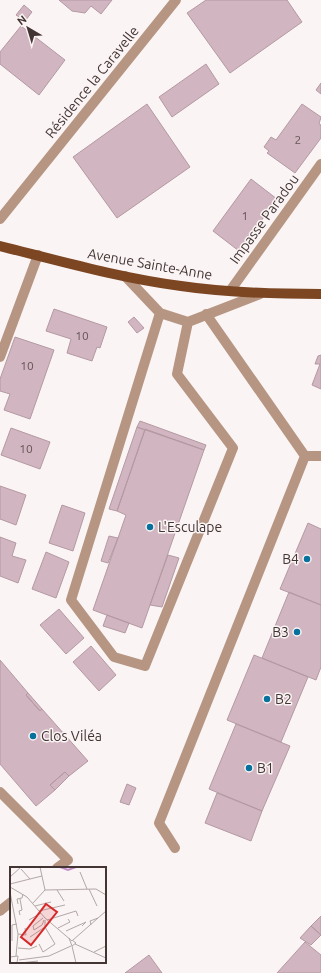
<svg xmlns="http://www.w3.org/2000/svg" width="321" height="973" font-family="Ubuntu,sans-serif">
<rect width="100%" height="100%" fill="#fbf4f4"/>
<path fill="#d1b5c0" stroke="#b499a3" d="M 59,0 L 112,0 L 101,14 L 91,6 L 85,13 L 72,11 Z
M 206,0 L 287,0 L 302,22 L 230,73 L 187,13 Z
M 24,5 L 32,12 L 25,21 L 16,15 Z
M 21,26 L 65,60 L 39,95 L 0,64 L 0,52 Z
M 206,64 L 219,84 L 172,117 L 159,97 Z
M 321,83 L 321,94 L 316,90 Z
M 147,104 L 190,167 L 117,218 L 73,157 Z
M 302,104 L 321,117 L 319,124 L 321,125 L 321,138 L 295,173 L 267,153 L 269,151 L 264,147 L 271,137 L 276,140 Z
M 251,179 L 277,199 L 239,251 L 213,231 Z
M 54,309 L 107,327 L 100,348 L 97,347 L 92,361 L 67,353 L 71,339 L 46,331 Z
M 134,317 L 144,328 L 137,333 L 128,322 Z
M 15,337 L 54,350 L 30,419 L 4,410 L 10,394 L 0,391 L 0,379 Z
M 321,355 L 321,389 L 312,385 L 320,364 L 315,364 L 318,356 Z
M 140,421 L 206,445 L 204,450 L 137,427 Z
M 137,427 L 145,430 L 117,511 L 109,509 Z
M 11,428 L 50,442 L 40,469 L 1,455 Z
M 145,429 L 204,450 L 142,628 L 93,610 L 126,515 L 117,511 Z
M 0,486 L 26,495 L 16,525 L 0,519 Z
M 62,505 L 85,513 L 73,551 L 49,543 Z
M 308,523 L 321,529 L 321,605 L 280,589 Z
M 109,536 L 118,538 L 108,563 L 101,561 Z
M 0,537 L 16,543 L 12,556 L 26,560 L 18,583 L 0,576 Z
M 46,552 L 69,562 L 56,598 L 32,589 Z
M 168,555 L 179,558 L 162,607 L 150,605 Z
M 289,592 L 321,605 L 321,667 L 316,680 L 262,658 Z
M 59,609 L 84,638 L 66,654 L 40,625 Z
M 107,615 L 129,623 L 125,633 L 103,626 Z
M 91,646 L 116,675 L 99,691 L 73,662 Z
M 254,655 L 308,677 L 281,742 L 227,720 Z
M 0,660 L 28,693 L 26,695 L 40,711 L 42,709 L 88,761 L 69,776 L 65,772 L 50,785 L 55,790 L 36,806 L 0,764 Z
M 28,693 L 42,709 L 40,711 L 26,695 Z
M 236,724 L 290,746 L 262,811 L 209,789 Z
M 65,772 L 69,776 L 55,790 L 50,785 Z
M 127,784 L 136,788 L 129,805 L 120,802 Z
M 217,793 L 262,811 L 251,841 L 205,823 Z
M 321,916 L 321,935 L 311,926 Z
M 311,926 L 321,935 L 311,945 L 300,938 Z
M 305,942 L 321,955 L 321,971 L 320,973 L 277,973 Z
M 149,955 L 162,973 L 125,973 Z"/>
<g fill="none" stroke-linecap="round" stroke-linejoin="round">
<path stroke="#b69683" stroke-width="10" d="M 0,219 L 176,0
M 125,276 L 160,313 L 188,322 L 260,294
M 230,291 L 321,164
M 160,313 L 71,600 L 114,657 L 145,666 L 233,448 L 177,374 L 188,322
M 206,314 L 305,456
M 0,357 L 38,255
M 305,456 L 321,456
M 0,792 L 68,860 L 57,868
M 175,848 L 159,823 L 305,456
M 0,911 L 11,902"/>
<path stroke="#7c4623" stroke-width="10" d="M 0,246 C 60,261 120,278 181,286 C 228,293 274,294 321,294"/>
</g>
<g fill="#07719d" stroke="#fbf4f4" stroke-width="1.5">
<circle cx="150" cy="527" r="4"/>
<circle cx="307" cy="559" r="4"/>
<circle cx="297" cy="632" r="4"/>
<circle cx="267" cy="699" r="4"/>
<circle cx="33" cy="736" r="4"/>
<circle cx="249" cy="768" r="4"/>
</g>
<g text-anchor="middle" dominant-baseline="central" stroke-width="3" stroke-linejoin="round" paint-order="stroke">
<g font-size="12" fill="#665557">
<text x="298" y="139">2</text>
<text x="245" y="215">1</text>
<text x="82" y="335">10</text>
<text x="27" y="365">10</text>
<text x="26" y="448">10</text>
</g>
<g font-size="14" fill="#423534" stroke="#fbf4f4">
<text transform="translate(92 82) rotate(-51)">Résidence la Caravelle</text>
<text transform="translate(264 219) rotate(-54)">Impasse Paradou</text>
<text transform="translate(150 264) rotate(10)">Avenue Sainte-Anne</text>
</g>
<g font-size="14" fill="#423534" stroke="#fbf4f4" text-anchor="start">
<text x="158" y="527">L'Esculape</text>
<text x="299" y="559" text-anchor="end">B4</text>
<text x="289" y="632" text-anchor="end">B3</text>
<text x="275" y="699">B2</text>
<text x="41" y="736">Clos Viléa</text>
<text x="257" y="768">B1</text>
</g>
</g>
<g transform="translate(10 867)">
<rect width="96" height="96" fill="#fbf4f4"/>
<path fill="none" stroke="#c38dc9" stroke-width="2" d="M 50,0 L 58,3 L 66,0"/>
<path fill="none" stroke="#b1a8a7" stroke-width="1" d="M 30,0 L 35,23M 11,2 L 20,12M 70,5 L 77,22M 0,10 L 11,0M 0,17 L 32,9M 0,20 L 17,30 L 35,51 L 62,74M 79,22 L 87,39M 35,23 L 86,22 L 96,28M 47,23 L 54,34M 0,25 L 8,67 L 6,89M 23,36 L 35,23M 8,37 L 7,32 L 12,31 L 13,27M 25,39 L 41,35M 29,44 L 55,38M 10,48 L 9,44 L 12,43 L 10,32M 33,51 L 23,59 L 24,63 L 32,58 L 34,53M 19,53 L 31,46M 37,53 L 66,44 L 68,49M 81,58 L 80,54 L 88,51M 48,61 L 60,55 L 58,52M 56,64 L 76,55 L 72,59M 8,67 L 16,68 L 15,61M 20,70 L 35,60M 59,71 L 62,79 L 66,76 L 62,73M 63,73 L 96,44M 2,74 L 2,58 L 7,57M 29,77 L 33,85 L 45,77 L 35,60 L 35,53M 65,77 L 96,91M 62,79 L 66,96M 8,81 L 20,82 L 27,79M 84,85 L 96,79M 0,90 L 8,89 L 7,96M 9,93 L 39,89 L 61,79M 10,96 L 28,94"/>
<path fill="#d62828" fill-opacity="0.15" stroke="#d62828" stroke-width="2" d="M 36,37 L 47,45 L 21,78 L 11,70 Z"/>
<rect width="96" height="96" fill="none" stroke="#423534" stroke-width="2"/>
</g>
<g transform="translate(28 28) rotate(322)" stroke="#fbf4f4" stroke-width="3" paint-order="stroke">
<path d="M0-3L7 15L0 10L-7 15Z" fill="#423534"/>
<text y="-6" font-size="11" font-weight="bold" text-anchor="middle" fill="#423534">N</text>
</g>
</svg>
